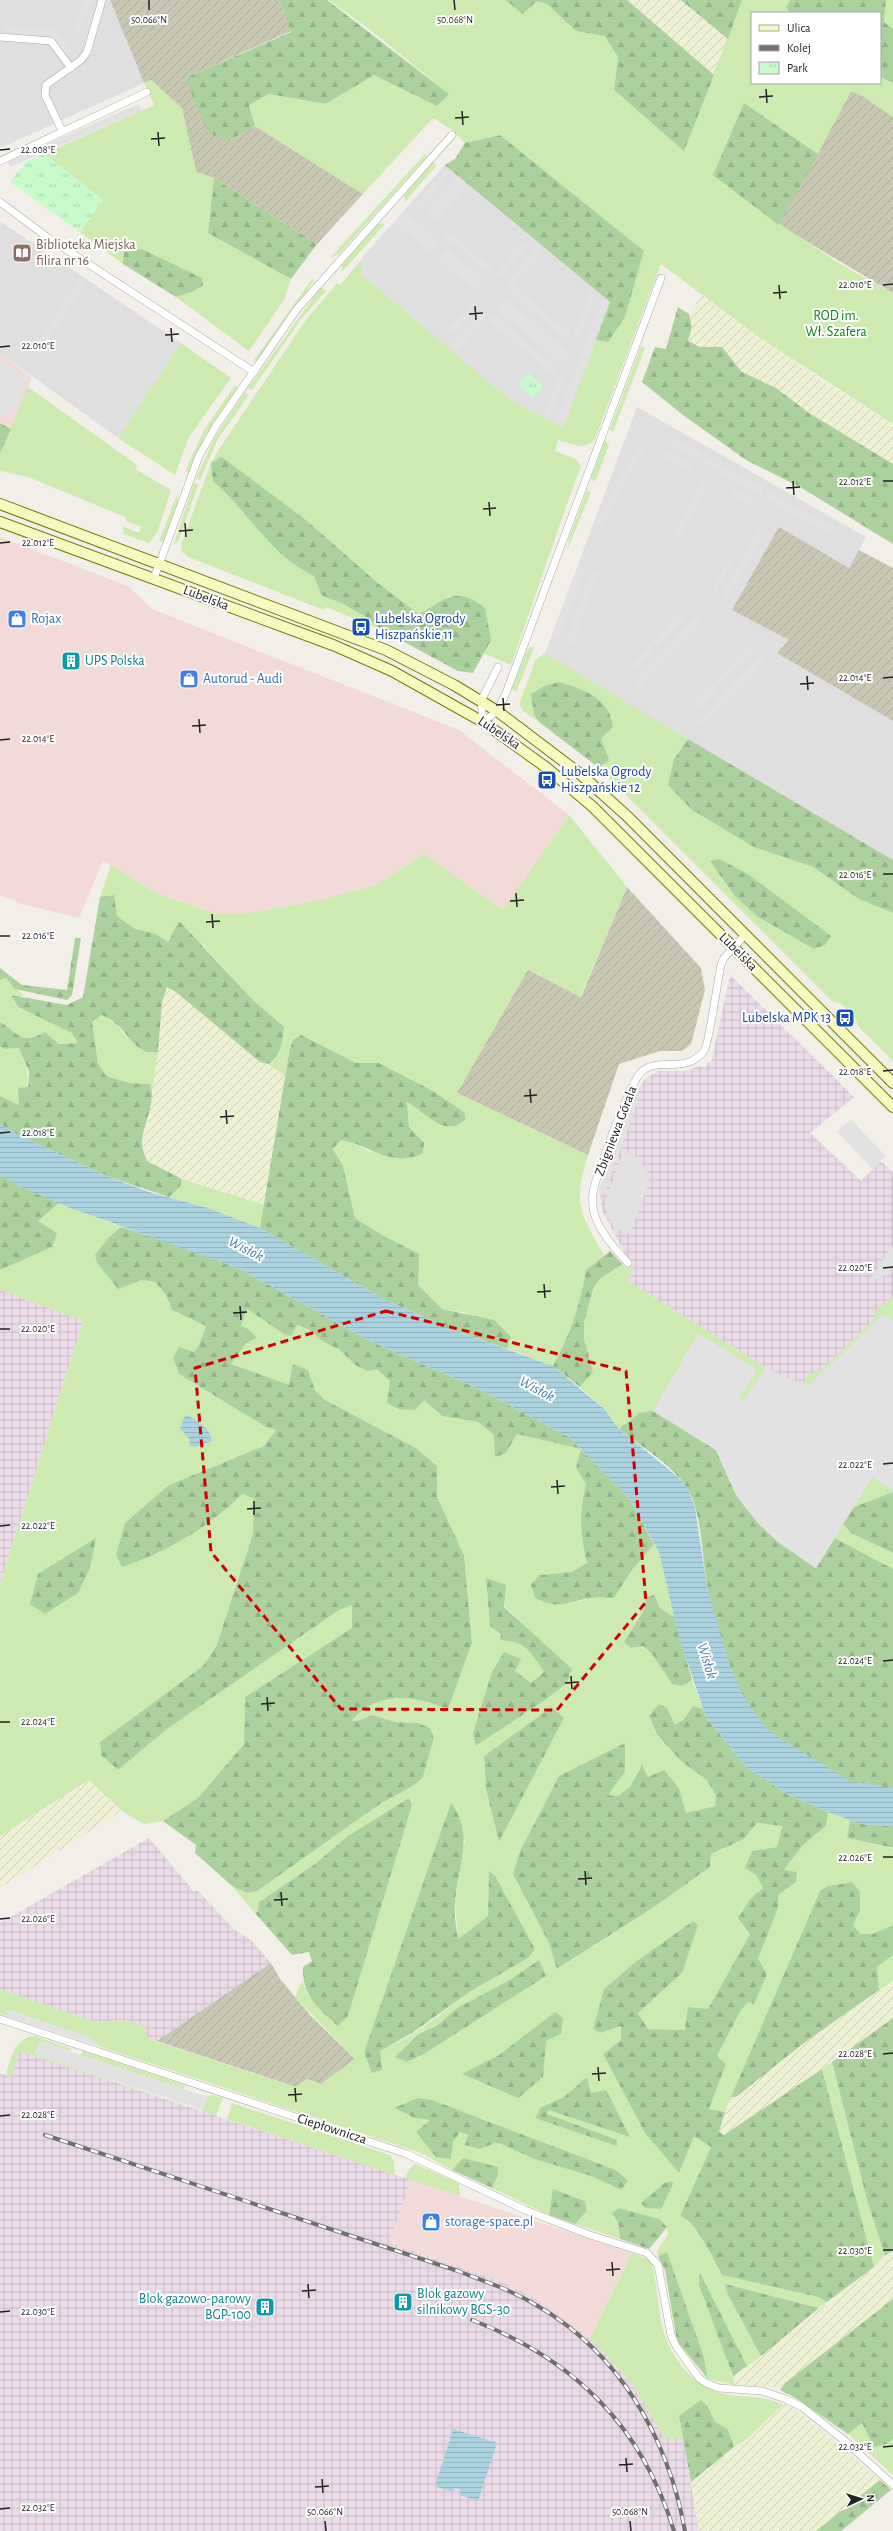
<svg xmlns="http://www.w3.org/2000/svg" width="893" height="2531" font-family="'Alegreya Sans',sans-serif">
<defs>
<pattern id="industrial-grid" width="8" height="8" patternUnits="userSpaceOnUse"><rect width="8" height="8" fill="#ebdbe8"/><path d="M0 4h8M4 0v8" fill="none" stroke="#c9bcc7"/></pattern>
<pattern id="construction-furrows" width="10" height="10" patternUnits="userSpaceOnUse"><rect width="10" height="10" fill="#c7c7b4"/><path d="M-1 1l2-2M0 10L10 0M9 11l2-2" fill="none" stroke="#abab9a"/></pattern>
<pattern id="farmland-furrows" width="10" height="10" patternUnits="userSpaceOnUse"><rect width="10" height="10" fill="#eef0d5"/><path d="M-1 1l2-2M0 10L10 0M9 11l2-2" fill="none" stroke="#ccceb7"/></pattern>
<pattern id="forest-firs" width="22" height="20" patternUnits="userSpaceOnUse"><rect width="22" height="20" fill="#add19e"/><path d="M5 1l3.5 6h-7zM16 11l3.5 6h-7z" fill="#95b388"/></pattern>
<pattern id="park-tufts" width="24" height="20" patternUnits="userSpaceOnUse"><rect width="24" height="20" fill="#c8facc"/><path d="M3 7l-1-3M5 7V3M7 7l1-3M15 17l-1-3M17 17v-4M19 17l1-3" fill="none" stroke="#acd6af"/></pattern>
<pattern id="water-rules" width="6" height="5" patternUnits="userSpaceOnUse"><rect width="6" height="5" fill="#aad3df"/><path d="M0 2.5h6" fill="none" stroke="#92b5bf"/></pattern>
</defs>
<rect width="100%" height="100%" fill="#f2efe9"/>
<path fill="#e0dfdf" d="M 0,0 L 110,0 L 144,83 L 0,148 Z
M 445,165 L 610,302 L 563,428 L 509,399 L 361,274 L 361,260 L 364,255 Z
M 0,221 L 181,343 L 118,438 L 0,353 Z
M 637,407 L 866,537 L 849,568 L 777,653 L 893,721 L 893,860 L 799,807 L 545,653 Z"/>
<path fill="#f2dad9" d="M 0,353 L 32,378 L 11,429 L 0,423 Z
M 0,537 L 128,586 L 152,609 L 459,730 L 569,815 L 503,910 L 424,854 L 374,886 L 302,904 L 240,914 L 218,914 L 156,893 L 103,861 L 79,918 L 17,903 L 15,900 L 0,896 Z
M 411,2180 L 632,2253 L 590,2338 L 533,2297 L 500,2281 L 389,2243 Z"/>
<path fill="url(#industrial-grid)" d="M 730,975 L 854,1097 L 810,1133 L 861,1181 L 881,1161 L 893,1172 L 893,1490 L 872,1477 L 816,1568 L 766,1368 L 628,1281 L 633,1269 L 602,1210 L 600,1194 L 637,1092 L 645,1079 L 658,1071 L 688,1071 L 698,1066 L 706,1068 L 708,1062 L 711,1063 Z
M 0,1290 L 83,1321 L 0,1584 Z
M 149,1838 L 194,1892 L 197,1890 L 235,1930 L 252,1941 L 271,1963 L 157,2041 L 149,2039 L 125,2020 L 96,2022 L 0,1989 L 0,1923 Z
M 19,2051 L 411,2180 L 389,2243 L 500,2281 L 533,2297 L 590,2338 L 633,2385 L 665,2439 L 683,2439 L 699,2531 L 0,2531 L 0,2073 L 11,2077 Z"/>
<path fill="url(#construction-furrows)" d="M 110,0 L 279,0 L 291,31 L 185,78 L 228,141 L 255,126 L 363,194 L 317,244 L 214,178 L 196,172 L 182,109 L 151,80 L 144,83 Z
M 851,91 L 863,96 L 893,117 L 893,293 L 779,225 Z
M 779,527 L 849,568 L 859,550 L 893,568 L 893,721 L 777,653 L 789,640 L 732,610 Z
M 627,887 L 701,968 L 705,990 L 691,1044 L 682,1051 L 660,1051 L 619,1064 L 588,1155 L 457,1093 L 528,969 L 581,997 Z
M 271,1963 L 280,1979 L 310,2015 L 355,2059 L 321,2084 L 307,2079 L 296,2087 L 157,2041 Z"/>
<path fill="url(#farmland-furrows)" d="M 627,0 L 681,0 L 728,39 L 714,75 Z
M 702,295 L 820,379 L 893,424 L 893,464 L 809,413 L 776,388 L 742,372 L 722,347 L 700,347 L 687,341 L 692,327 L 689,314 Z
M 166,987 L 176,992 L 260,1062 L 268,1064 L 285,1076 L 265,1205 L 182,1179 L 147,1161 L 142,1143 L 148,1122 L 162,1002 Z
M 89,1780 L 122,1811 L 0,1888 L 0,1836 Z
M 893,1981 L 893,2018 L 778,2100 L 723,2135 L 719,2132 L 731,2097 L 736,2097 L 804,2043 Z
M 893,2250 L 893,2299 L 785,2383 L 780,2390 L 773,2387 L 735,2385 L 733,2376 L 874,2267 Z
M 787,2403 L 834,2440 L 880,2480 L 816,2531 L 699,2531 L 691,2482 L 748,2438 Z"/>
<path fill="#cdebb0" fill-rule="evenodd" d="M 328,0 L 505,0 L 523,14 L 537,1 L 547,4 L 576,31 L 605,35 L 618,57 L 614,90 L 684,150 L 742,0 L 790,0 L 786,7 L 790,13 L 752,13 L 752,83 L 880,83 L 880,77 L 893,83 L 893,117 L 863,96 L 851,91 L 818,154 L 744,103 L 750,204 L 840,264 L 893,293 L 893,424 L 759,337 L 661,264 L 595,439 C 584,452 572,443 558,440 L 555,451 L 576,459 L 581,466 C 556,532 535,599 511,665 L 483,653 L 491,640 L 450,596 L 419,614 L 379,584 L 306,520 L 276,498 L 213,481 C 248,511 271,557 314,576 L 321,595 C 343,603 363,612 380,629 L 326,607 L 324,610 L 188,557 L 182,552 L 181,545 L 211,463 L 219,449 L 305,321 L 337,283 L 340,285 L 361,260 L 361,274 L 509,399 L 563,428 L 596,340 L 608,342 L 625,317 L 644,251 L 500,135 L 465,143 L 452,130 L 433,118 L 363,194 L 255,126 L 249,105 L 269,94 L 326,104 L 374,75 L 437,105 L 449,94 L 368,28 Z
M 886,0 L 893,0 L 893,29 L 884,22 Z
M 151,80 L 182,108 L 196,172 L 214,178 L 208,233 L 291,279 L 284,300 L 249,351 L 176,297 L 194,291 L 203,285 L 202,278 L 124,252 L 123,264 L 80,232 L 103,200 L 44,154 L 154,105 L 144,83 Z
M 425,154 L 427,156 L 340,253 L 329,259 Z
M 433,162 L 437,165 L 405,202 L 404,195 Z
M 381,223 L 385,224 L 342,272 L 342,264 L 377,225 Z
M 312,279 L 314,281 L 258,359 L 252,363 Z
M 321,287 L 326,291 L 302,318 L 252,390 L 248,388 Z
M 181,343 L 231,378 L 189,437 L 175,475 L 118,438 Z
M 641,346 L 645,348 L 613,432 L 610,429 Z
M 235,385 L 238,388 L 206,434 L 189,473 L 185,471 L 204,430 Z
M 28,387 L 137,465 L 135,469 L 171,490 L 158,531 L 149,543 L 124,534 L 122,526 L 139,533 L 141,527 L 126,521 L 125,517 L 28,477 L 0,471 L 0,453 Z
M 245,392 L 249,395 L 218,439 L 200,480 L 196,478 L 215,437 Z
M 605,440 L 609,445 L 596,480 L 592,481 L 591,478 Z
M 194,483 L 198,485 L 179,540 L 173,546 Z
M 587,490 L 591,492 L 567,551 L 569,538 Z
M 177,494 L 178,502 L 166,538 L 163,542 L 159,541 Z
M 535,646 L 516,692 L 512,689 L 526,653 L 529,648 Z
M 545,653 L 688,739 L 674,759 L 755,847 L 813,867 L 859,899 L 893,913 L 893,1061 L 858,1026 L 855,1018 L 841,1004 L 832,1001 L 599,768 L 605,765 L 601,739 L 613,727 C 610,699 583,689 559,682 L 534,715 L 539,722 L 523,711 L 519,704 L 536,659 Z
M 569,815 L 627,887 L 580,997 L 528,970 L 457,1093 L 588,1155 C 573,1205 579,1211 604,1255 L 586,1270 C 580,1305 570,1335 553,1366 L 507,1349 L 511,1337 L 467,1313 L 442,1309 L 417,1285 L 419,1254 L 384,1236 L 355,1218 L 343,1166 L 333,1149 L 341,1140 L 352,1142 L 368,1151 L 399,1159 L 416,1136 L 409,1127 L 407,1102 L 449,1127 L 461,1124 L 466,1119 L 464,1112 L 433,1091 L 379,1063 L 356,1063 L 301,1035 L 289,1053 L 285,1076 L 268,1064 L 273,1061 L 284,1025 L 254,1001 L 203,945 L 168,943 L 156,934 L 135,929 L 117,916 L 113,895 L 100,897 L 111,865 L 156,893 L 218,914 L 240,914 L 302,904 L 374,886 L 424,854 L 503,910 Z
M 6,978 L 24,996 L 11,995 L 18,1007 L 73,1033 L 78,1043 L 59,1044 L 45,1032 C 21,1046 19,1033 0,1022 L 0,980 Z
M 102,1015 L 116,1024 L 127,1037 L 151,1053 L 158,1052 L 152,1090 L 150,1084 L 130,1083 L 106,1076 L 98,1063 L 92,1022 Z
M 0,1048 L 4,1049 L 19,1048 C 29,1073 32,1080 19,1105 L 0,1096 Z
M 182,1179 L 265,1205 L 260,1228 L 208,1208 L 169,1197 L 180,1187 Z
M 59,1203 L 121,1227 L 109,1237 L 109,1276 L 118,1288 L 142,1280 L 155,1282 L 166,1295 L 172,1310 L 206,1326 L 199,1345 L 194,1352 L 179,1348 L 173,1358 L 179,1374 L 266,1427 L 276,1430 L 264,1446 L 169,1485 L 122,1567 C 165,1553 210,1527 242,1494 L 254,1499 L 253,1534 L 216,1647 L 203,1666 L 100,1742 L 101,1755 L 118,1770 L 167,1729 L 339,1610 L 352,1604 L 352,1628 L 245,1697 L 244,1744 L 198,1798 L 163,1821 L 143,1824 L 122,1811 L 89,1780 L 0,1836 L 0,1584 L 83,1321 L 0,1290 L 0,1269 L 52,1247 L 38,1221 Z
M 622,1264 L 627,1268 L 631,1266 L 633,1269 L 628,1281 L 766,1368 L 749,1393 L 764,1403 L 699,1441 L 639,1413 L 619,1429 L 604,1409 L 580,1387 L 593,1372 L 584,1340 L 584,1323 L 593,1289 L 600,1279 Z
M 893,1297 L 893,1321 L 884,1314 L 809,1386 L 803,1386 C 803,1374 814,1373 822,1369 L 874,1319 L 875,1311 Z
M 247,1309 L 284,1334 L 296,1325 L 311,1330 L 322,1341 L 340,1350 L 355,1365 L 377,1369 L 390,1381 L 388,1403 L 398,1409 L 424,1400 L 442,1416 L 478,1422 L 494,1435 L 506,1453 L 517,1434 L 581,1449 L 576,1468 L 586,1484 C 579,1511 580,1536 587,1563 L 573,1572 L 539,1575 L 567,1604 L 592,1598 L 614,1598 L 632,1570 L 654,1544 L 659,1552 L 674,1617 L 660,1608 L 654,1595 L 634,1625 L 631,1648 L 642,1646 L 652,1654 L 672,1684 L 682,1686 L 692,1680 L 703,1709 L 693,1706 L 684,1719 L 675,1725 L 667,1708 L 649,1716 L 657,1736 L 682,1762 L 707,1780 L 716,1797 L 715,1806 L 686,1813 L 679,1788 L 648,1777 L 642,1765 L 630,1787 L 618,1796 L 608,1795 L 625,1772 L 625,1743 L 559,1776 L 520,1851 L 513,1874 L 549,1943 L 558,1969 L 654,1907 L 710,1867 L 711,1854 L 744,1839 L 757,1823 L 782,1826 L 777,1847 L 752,1851 L 745,1868 L 756,1875 L 763,1888 L 751,1898 L 750,1934 L 708,2009 L 685,2030 L 648,2029 L 638,2013 L 682,1973 L 693,1921 L 634,1963 L 604,1989 L 593,2029 L 600,2033 L 621,2026 L 621,2040 L 603,2054 L 645,2133 L 679,2173 L 694,2135 L 711,2147 L 680,2216 C 696,2220 713,2260 722,2275 L 818,2297 L 827,2302 L 819,2308 L 725,2284 L 727,2293 L 761,2356 L 747,2366 L 700,2274 L 735,2385 L 708,2379 L 703,2354 L 667,2252 L 658,2256 L 657,2251 L 668,2234 L 666,2224 L 612,2213 L 618,2223 L 620,2239 L 575,2224 L 587,2211 L 585,2201 L 554,2189 L 549,2215 L 492,2188 L 498,2175 L 463,2158 L 452,2170 L 421,2153 L 101,2047 L 88,2037 L 8,2010 L 6,2016 L 0,2014 L 0,1989 L 96,2022 L 125,2020 L 144,2026 L 149,2039 L 295,2087 L 307,2079 L 321,2084 L 355,2059 L 295,1997 L 302,1981 L 308,1996 L 348,2016 L 412,1805 L 409,1799 L 348,1836 L 315,1864 L 259,1902 L 258,1911 L 255,1913 L 232,1886 L 247,1893 L 257,1891 L 380,1804 L 416,1784 L 423,1777 L 434,1738 L 417,1723 L 395,1722 L 373,1715 L 357,1721 L 352,1720 C 381,1689 412,1695 448,1709 L 472,1643 L 464,1555 L 437,1497 L 437,1466 L 416,1448 L 325,1400 L 315,1390 L 308,1370 L 289,1386 L 231,1364 L 246,1343 L 241,1326 ZM 486,1578 L 506,1585 L 504,1605 L 542,1644 L 572,1669 L 567,1683 L 545,1700 L 476,1746 L 515,1671 L 531,1683 L 545,1672 C 532,1653 525,1641 500,1640 L 501,1634 L 490,1626 ZM 564,1718 L 499,1842 L 486,1789 L 484,1756 L 511,1738 ZM 451,1804 L 465,1841 L 455,1902 L 458,1939 L 488,1916 L 489,1871 L 528,1958 C 509,1969 488,1979 470,1992 C 438,2014 404,2049 364,2052 ZM 539,1960 L 546,1976 L 424,2054 L 395,2057 L 418,2033 L 438,2025 L 457,2008 L 511,1979 ZM 555,2012 L 561,2034 L 546,2041 L 544,2053 L 463,2074 L 499,2055 ZM 587,2077 L 591,2093 L 630,2137 L 548,2110 L 547,2114 L 541,2107 L 564,2097 ZM 417,2098 L 482,2119 L 616,2170 L 621,2190 L 591,2176 L 534,2159 L 501,2144 L 495,2143 L 480,2149 L 466,2145 L 468,2135 L 460,2132 L 453,2142 L 451,2159 L 416,2132 L 430,2120 L 415,2118 L 394,2108 Z
M 872,1477 L 893,1490 L 893,1492 L 854,1507 Z
M 843,1524 L 851,1533 L 893,1553 L 893,1569 L 835,1538 Z
M 828,1812 L 850,1820 L 847,1838 L 893,1849 L 893,1925 L 872,1934 L 860,1935 L 853,1925 L 860,1911 L 860,1892 L 852,1882 L 828,1886 L 820,1891 L 725,2112 L 709,2109 L 726,2064 L 717,2056 L 741,2010 L 748,2002 L 754,2003 L 758,1959 L 778,1908 L 778,1895 L 796,1881 L 797,1872 L 783,1871 L 802,1846 L 826,1826 Z
M 893,1955 L 893,1981 L 879,1990 L 877,1967 Z
M 35,2036 L 72,2049 L 70,2051 L 40,2041 L 35,2054 L 189,2107 L 20,2051 L 11,2077 L 6,2075 C 11,2058 14,2038 35,2036 Z
M 83,2051 L 184,2085 L 185,2087 L 182,2089 L 80,2055 Z
M 832,2062 L 867,2200 L 885,2256 L 874,2267 L 822,2069 Z
M 212,2095 L 223,2098 L 216,2116 L 202,2111 L 207,2097 Z
M 232,2103 L 390,2155 L 394,2161 L 395,2175 L 227,2119 Z
M 415,2164 L 459,2183 L 460,2196 L 404,2178 L 410,2168 Z
M 632,2253 L 651,2260 C 658,2285 657,2312 665,2336 C 673,2360 695,2386 720,2393 C 744,2400 756,2392 783,2405 L 748,2438 L 734,2447 L 728,2429 L 715,2422 L 708,2407 L 701,2401 L 679,2416 L 683,2439 L 665,2439 L 633,2385 L 590,2338 Z
M 862,2423 L 886,2444 L 893,2439 L 893,2475 L 848,2434 Z"/>
<path fill="url(#forest-firs)" d="M 279,0 L 327,0 L 449,94 L 437,106 L 374,75 L 326,104 L 269,94 L 249,105 L 255,126 L 228,141 L 208,133 L 185,78 L 291,32 Z
M 505,0 L 627,0 L 714,75 L 684,151 L 614,90 L 618,57 L 605,36 L 576,31 L 547,4 L 537,1 L 523,14 Z
M 681,0 L 742,0 L 728,39 Z
M 790,0 L 886,0 L 884,22 L 893,29 L 893,83 L 880,77 L 880,13 L 790,13 L 786,7 Z
M 744,103 L 818,154 L 779,225 L 713,175 Z
M 500,135 L 644,251 L 625,317 L 608,342 L 596,340 L 610,302 L 445,165 L 455,159 L 465,143 Z
M 214,178 L 317,244 L 291,279 L 208,233 Z
M 142,249 L 202,278 L 203,285 L 194,291 L 176,297 L 123,264 L 124,252 Z
M 678,307 L 689,314 L 692,327 L 688,341 L 700,347 L 722,347 L 742,372 L 776,388 L 809,413 L 893,464 L 893,544 L 800,487 L 746,460 L 683,415 L 642,382 L 655,347 L 666,349 Z
M 0,423 L 11,429 L 0,453 Z
M 222,457 L 306,520 L 379,584 L 419,614 C 447,599 455,585 485,608 L 491,640 L 473,673 L 458,671 L 380,629 L 368,618 L 341,603 L 321,595 L 314,576 C 271,557 248,511 213,481 L 211,463 Z
M 559,682 C 583,689 610,698 613,727 L 601,739 L 609,760 L 599,768 L 539,722 L 534,715 L 531,694 L 544,686 Z
M 688,739 L 893,860 L 893,913 L 859,899 L 813,867 L 754,847 L 692,810 L 668,785 L 674,759 Z
M 719,859 L 748,874 L 831,936 L 825,945 L 814,949 L 758,917 L 735,896 L 710,861 Z
M 114,895 L 117,916 L 135,929 L 156,934 L 168,942 L 179,921 L 254,1001 L 284,1026 C 283,1039 281,1057 268,1064 L 260,1062 L 176,992 L 167,987 L 162,1002 L 158,1052 C 137,1056 129,1034 116,1024 C 112,1020 107,1018 102,1015 L 92,1022 L 98,1063 L 106,1076 L 130,1083 L 150,1084 C 157,1103 142,1126 142,1143 C 142,1148 145,1156 147,1161 L 182,1179 L 180,1187 L 169,1197 L 109,1177 L 14,1133 L 0,1124 L 0,1096 L 19,1105 L 18,1088 L 28,1087 L 29,1072 L 19,1048 L 4,1049 L 0,1047 L 0,1022 C 19,1033 21,1046 45,1032 L 59,1044 L 78,1043 L 72,1033 L 18,1007 L 11,995 L 67,1005 L 83,997 L 100,897 Z
M 75,938 L 81,938 L 72,995 L 67,1000 L 15,989 L 6,978 L 0,980 L 0,968 L 22,985 L 67,990 Z
M 301,1035 L 356,1063 L 379,1063 L 433,1091 L 464,1112 L 466,1119 C 445,1140 425,1111 407,1102 L 409,1127 L 424,1143 L 423,1153 C 391,1169 371,1145 341,1140 L 333,1149 L 343,1166 L 355,1218 L 384,1236 L 419,1254 L 418,1285 L 442,1309 L 494,1320 L 511,1337 L 507,1349 L 459,1332 L 385,1300 L 260,1228 L 289,1053 L 293,1040 Z
M 0,1175 L 59,1203 L 38,1221 L 57,1233 L 52,1247 L 2,1269 L 0,1269 Z
M 121,1227 L 200,1253 L 240,1269 L 370,1341 L 479,1389 L 569,1437 L 629,1498 L 654,1544 L 632,1570 L 614,1598 C 607,1598 599,1597 592,1598 C 567,1601 561,1611 535,1598 L 531,1585 L 539,1575 L 572,1572 L 587,1563 C 580,1536 579,1511 586,1484 L 576,1468 L 581,1449 L 517,1434 L 506,1453 L 495,1457 L 494,1435 L 478,1422 L 442,1416 L 424,1400 L 415,1410 L 398,1409 L 387,1403 L 390,1381 L 377,1369 L 368,1371 L 355,1365 L 340,1350 L 322,1341 L 310,1330 L 297,1325 L 291,1336 L 284,1334 L 247,1309 L 241,1326 L 248,1329 L 257,1338 L 246,1343 L 231,1364 L 289,1385 L 293,1364 L 308,1370 L 315,1390 L 325,1400 L 416,1448 L 437,1466 L 437,1497 L 464,1555 L 472,1643 L 448,1709 C 413,1696 381,1689 352,1720 L 357,1721 L 373,1715 L 395,1722 L 417,1723 L 430,1728 L 434,1738 L 423,1777 L 416,1784 L 380,1804 L 257,1891 L 247,1893 L 232,1886 L 195,1853 L 196,1845 L 163,1821 L 198,1798 L 244,1744 L 245,1697 L 352,1628 L 352,1605 L 339,1610 L 167,1729 L 118,1770 L 101,1755 L 100,1742 L 203,1666 L 216,1647 L 253,1534 L 254,1499 L 242,1494 C 210,1527 165,1553 122,1567 L 116,1555 L 125,1523 L 169,1485 L 264,1446 L 276,1430 L 266,1427 L 179,1374 L 173,1358 L 179,1347 L 194,1352 L 199,1345 L 206,1326 L 172,1310 L 166,1295 L 155,1282 L 142,1280 L 118,1289 L 97,1263 L 95,1255 L 109,1237 Z
M 610,1251 L 622,1264 L 600,1279 L 593,1289 L 584,1323 L 584,1339 L 593,1372 L 580,1387 L 553,1366 C 570,1335 580,1305 586,1270 Z
M 653,1411 L 716,1450 L 736,1495 L 758,1523 L 778,1542 L 816,1568 L 835,1538 L 893,1569 L 893,1788 C 879,1786 861,1786 848,1781 C 830,1773 780,1743 766,1729 C 737,1700 714,1626 707,1585 C 702,1558 702,1511 687,1488 C 672,1464 641,1447 619,1429 L 639,1413 Z
M 893,1492 L 893,1553 L 851,1533 L 843,1524 L 854,1507 Z
M 96,1538 L 90,1568 L 78,1593 L 45,1614 L 30,1604 L 38,1574 Z
M 486,1578 L 506,1585 L 504,1607 L 572,1669 L 567,1683 L 545,1700 L 476,1746 L 473,1733 L 492,1672 L 504,1652 L 521,1659 L 515,1671 L 531,1683 L 544,1672 C 532,1653 525,1641 500,1640 L 501,1634 L 490,1626 Z
M 654,1595 L 660,1608 L 674,1617 L 692,1680 L 682,1686 L 672,1684 L 652,1654 L 643,1646 L 631,1648 L 624,1642 L 644,1610 L 647,1597 Z
M 659,1704 L 667,1708 L 675,1725 L 684,1719 L 693,1706 L 703,1709 L 706,1717 L 746,1767 L 787,1794 L 828,1812 L 826,1826 L 802,1846 L 784,1870 L 797,1872 L 796,1882 L 778,1895 L 778,1908 L 758,1959 L 767,1974 L 754,2004 L 748,2002 L 741,2010 L 717,2056 L 726,2064 L 709,2109 L 725,2112 L 719,2132 L 724,2135 L 822,2069 L 874,2267 L 827,2302 L 818,2297 L 722,2275 C 714,2261 696,2220 680,2216 L 711,2147 L 694,2136 L 679,2173 L 645,2133 L 603,2054 L 621,2040 L 621,2026 L 600,2033 L 593,2029 L 604,1989 L 634,1963 L 693,1921 L 698,1925 L 682,1973 L 638,2013 L 648,2029 L 685,2030 L 688,2007 L 708,2009 L 750,1934 L 738,1918 L 751,1898 L 763,1888 L 756,1875 L 745,1868 L 752,1851 L 777,1847 L 782,1826 L 757,1823 L 744,1839 L 711,1854 L 710,1867 L 654,1907 L 557,1969 L 549,1943 L 513,1874 L 520,1851 L 559,1776 L 625,1743 L 625,1772 L 608,1795 L 618,1796 L 630,1787 L 642,1765 L 648,1777 L 664,1770 L 679,1788 L 686,1813 L 715,1806 L 716,1796 L 707,1780 L 682,1762 L 657,1735 L 649,1716 Z
M 552,1707 L 564,1718 L 499,1842 L 486,1789 L 484,1756 Z
M 409,1798 L 412,1805 L 348,2016 L 338,2026 C 318,2007 302,1997 303,1967 L 312,1961 L 309,1952 L 292,1955 L 255,1913 L 258,1911 L 259,1902 L 315,1864 L 348,1836 Z
M 451,1803 C 475,1835 458,1866 455,1902 C 454,1914 456,1927 458,1939 L 488,1916 L 489,1871 L 495,1876 L 535,1949 L 528,1958 L 471,1991 L 412,2033 L 380,2051 L 382,2070 L 372,2073 L 364,2052 Z
M 850,1820 L 861,1824 L 893,1826 L 893,1848 L 847,1838 Z
M 852,1882 L 860,1892 L 860,1911 L 853,1925 L 860,1934 L 872,1934 L 893,1925 L 893,1955 L 877,1967 L 879,1990 L 804,2043 L 736,2097 L 731,2097 L 820,1891 L 828,1886 Z
M 539,1960 L 546,1976 L 424,2054 L 407,2062 L 395,2057 L 418,2034 L 438,2025 L 457,2008 L 511,1979 Z
M 555,2012 L 563,2018 L 561,2034 L 546,2041 L 543,2077 L 518,2098 L 462,2074 L 499,2055 Z
M 893,2018 L 893,2250 L 885,2256 L 867,2200 L 832,2062 Z
M 587,2077 L 591,2093 L 606,2090 L 630,2137 L 548,2110 L 547,2114 L 617,2140 L 617,2146 L 535,2118 L 541,2107 L 564,2097 Z
M 417,2098 L 432,2100 L 616,2170 L 628,2181 L 621,2190 L 591,2176 L 534,2159 L 501,2144 L 495,2143 L 480,2149 L 465,2145 L 468,2135 L 460,2132 L 453,2142 L 451,2159 L 436,2157 L 416,2132 L 430,2120 L 415,2118 L 394,2108 Z
M 463,2158 L 498,2167 L 498,2175 L 492,2188 L 452,2170 Z
M 666,2182 L 674,2182 L 661,2209 L 646,2208 L 641,2203 Z
M 553,2189 L 585,2201 L 587,2211 L 575,2224 L 549,2215 Z
M 619,2208 L 659,2219 L 667,2227 L 649,2249 L 620,2239 L 618,2223 L 612,2213 Z
M 667,2252 L 703,2354 L 708,2379 L 677,2341 L 665,2270 L 658,2256 Z
M 700,2273 L 747,2366 L 733,2376 L 699,2285 Z
M 725,2284 L 819,2308 L 761,2356 L 727,2293 Z
M 893,2299 L 893,2439 L 886,2444 L 874,2447 L 862,2423 L 848,2434 L 794,2397 L 780,2390 L 785,2383 Z
M 701,2400 L 708,2407 L 715,2422 L 728,2429 L 734,2447 L 691,2482 L 679,2416 Z
M 880,2480 L 891,2490 L 841,2531 L 816,2531 Z"/>
<path fill="url(#park-tufts)" d="M 44,154 L 103,200 L 80,232 L 10,182 L 26,162 Z
M 528,373 L 543,386 L 533,398 L 518,385 Z"/>
<path fill="#e2e2e2" d="M 84,0 L 91,0 L 79,33 L 73,31 Z
M 3,26 L 50,28 L 59,34 L 72,51 L 67,55 L 50,35 L 3,32 Z
M 139,104 L 142,111 L 10,167 L 7,161 Z
M 446,168 L 451,172 L 421,208 L 415,204 Z
M 456,177 L 467,186 L 437,221 L 426,213 Z
M 403,211 L 440,242 L 431,253 L 394,222 Z
M 447,230 L 493,269 L 489,274 L 443,235 Z
M 521,243 L 527,247 L 501,277 L 496,273 Z
M 538,244 L 544,249 L 512,286 L 507,282 Z
M 446,248 L 484,280 L 476,291 L 438,259 Z
M 81,276 L 87,280 L 39,354 L 33,350 Z
M 515,287 L 571,335 L 567,340 L 510,292 Z
M 590,291 L 596,293 L 579,340 L 573,337 Z
M 505,298 L 571,354 L 562,364 L 496,308 Z
M 602,299 L 608,301 L 563,424 L 556,422 Z
M 471,303 L 476,307 L 454,333 L 449,328 Z
M 481,312 L 487,316 L 456,352 L 450,348 Z
M 492,313 L 558,370 L 554,375 L 487,319 Z
M 0,359 L 26,378 L 19,403 L 10,412 L 0,416 Z
M 558,378 L 564,380 L 550,418 L 544,415 Z
M 672,437 L 702,454 L 698,460 L 668,443 Z
M 639,446 L 644,449 L 601,527 L 595,523 Z
M 665,450 L 694,467 L 691,473 L 661,456 Z
M 705,456 L 764,490 L 761,496 L 702,462 Z
M 702,482 L 708,485 L 678,539 L 672,536 Z
M 733,489 L 757,502 L 754,508 L 730,495 Z
M 768,492 L 834,529 L 831,535 L 765,498 Z
M 758,530 L 764,533 L 727,599 L 722,595 Z
M 736,547 L 739,549 L 715,592 L 712,590 Z
M 579,565 L 585,568 L 559,639 L 552,636 Z
M 592,570 L 599,573 L 572,644 L 566,641 Z
M 679,614 L 684,619 L 656,647 L 652,643 Z
M 697,616 L 702,621 L 639,687 L 634,682 Z
M 650,645 L 654,650 L 635,670 L 630,665 Z
M 748,647 L 753,652 L 720,685 L 715,681 Z
M 759,657 L 764,662 L 703,725 L 698,721 Z
M 713,683 L 718,688 L 699,708 L 694,703 Z
M 635,1090 L 641,1093 L 604,1195 L 598,1193 L 599,1190 Z
M 851,1120 L 886,1156 L 872,1169 L 837,1131 Z
M 623,1151 L 636,1156 L 647,1170 L 649,1183 L 630,1234 L 614,1228 L 604,1206 Z
M 893,1245 L 893,1265 L 886,1275 L 869,1281 Z
M 883,1314 L 893,1321 L 893,1490 L 872,1477 L 816,1568 L 778,1542 L 758,1523 L 736,1495 L 716,1450 L 653,1411 L 698,1333 L 757,1370 L 739,1398 L 743,1401 L 766,1368 L 808,1386 Z
M 8,2010 L 89,2037 L 101,2047 L 6,2016 Z
M 39,2041 L 207,2097 L 202,2110 L 35,2054 Z"/>
<path fill="url(#water-rules)" d="M 0,1124 L 14,1133 L 109,1177 L 149,1192 L 208,1208 L 260,1228 L 385,1300 L 459,1332 L 553,1366 L 604,1409 L 619,1429 L 678,1477 L 688,1489 L 695,1508 L 707,1587 L 728,1661 L 742,1693 L 766,1729 L 849,1781 L 893,1788 L 893,1826 L 861,1824 L 828,1812 L 787,1794 L 746,1767 L 706,1717 L 679,1638 L 659,1552 L 629,1498 L 569,1437 L 479,1389 L 370,1341 L 240,1269 L 65,1206 L 14,1184 L 0,1175 Z
M 185,1415 C 196,1418 211,1429 212,1441 L 195,1447 L 190,1446 L 189,1438 L 180,1429 Z
M 453,2429 L 497,2443 L 478,2501 L 460,2495 L 461,2490 L 455,2488 L 453,2492 L 435,2486 Z"/>
<g fill="none" stroke-linecap="round" stroke-linejoin="round">
<defs>
<path id="street" d="M 0,37 L 51,41 L 71,68
M 62,131 L 45,95 L 46,85 L 81,60 L 87,52 L 102,0
M 0,161 L 147,92
M 0,202 L 47,237 L 254,372
M 154,578 L 199,456 L 216,426 L 297,309 L 452,135
M 483,722 L 497,711 L 506,693 L 661,278
M 483,722 L 481,701 L 498,667
M 628,1263 C 615,1249 596,1228 593,1208 C 593,1203 592,1197 593,1193 C 596,1175 630,1083 641,1072 C 659,1056 685,1075 704,1051 C 709,1045 718,978 721,965 L 724,958 L 745,935
M 0,2019 L 407,2154 L 525,2210 L 590,2235 L 647,2253 L 658,2265 L 671,2335 L 676,2346 L 699,2378 L 706,2383 L 719,2388 L 762,2391 L 786,2399 L 802,2407 L 845,2441 L 893,2485"/>
<path id="secondary" d="M 0,504 L 386,650 L 454,685 L 497,711 L 579,773 L 627,816 L 893,1083
M 0,522 L 333,645 L 392,671 L 483,722 L 547,768 L 593,807 L 893,1107"/>
</defs>
<use href="#street" stroke="#a9a9a9" stroke-width="8"/>
<use href="#secondary" stroke="#707d05" stroke-width="12"/>
<use href="#street" stroke="#fff" stroke-width="7"/>
<use href="#secondary" stroke="#f7fabf" stroke-width="10"/>
<defs>
<path id="rail" d="M 45,2135 L 458,2271 C 484,2281 511,2290 536,2305 C 620,2353 668,2438 685,2531
M 472,2320 C 574,2359 642,2426 674,2531"/>
</defs>
<use href="#rail" stroke="#707070" stroke-width="4"/>
<use href="#rail" stroke="#fff" stroke-width="2.5" stroke-dasharray="8" stroke-linecap="butt"/>
</g>
<path fill="none" stroke="#d40000" stroke-width="3" stroke-dasharray="8 5" stroke-linejoin="round" d="M 386,1311 L 626,1371 L 646,1602 L 557,1710 L 341,1709 L 211,1552 L 195,1368 Z"/>
<path fill="none" stroke="#222" stroke-width="1.5" d="M 149,0 L 149,10M 454,0 L 455,10M 766,89 L 767,103M 759,97 L 773,96M 462,111 L 463,125M 455,118 L 469,117M 158,132 L 159,146M 151,139 L 165,138M 0,150 L 10,149M 779,285 L 780,299M 883,285 L 893,284M 773,293 L 787,292M 475,306 L 476,320M 469,314 L 483,313M 171,328 L 172,342M 165,335 L 179,334M 0,347 L 10,346M 793,481 L 794,495M 883,481 L 893,481M 786,488 L 800,487M 489,502 L 490,516M 483,509 L 496,508M 185,523 L 186,537M 179,531 L 193,530M 0,543 L 10,542M 807,676 L 808,690M 883,678 L 893,677M 800,684 L 814,683M 503,698 L 504,711M 496,705 L 510,704M 199,719 L 200,733M 192,726 L 206,725M 0,740 L 10,739M 883,874 L 893,874M 516,893 L 517,907M 510,901 L 524,900M 212,914 L 213,928M 206,922 L 220,921M 0,936 L 10,936M 883,1071 L 893,1070M 530,1089 L 531,1103M 524,1096 L 537,1095M 226,1110 L 227,1124M 220,1117 L 234,1116M 0,1133 L 10,1132M 883,1268 L 893,1267M 544,1284 L 545,1298M 537,1292 L 551,1291M 240,1306 L 241,1320M 233,1313 L 247,1312M 0,1329 L 10,1329M 883,1464 L 893,1463M 557,1480 L 558,1494M 551,1487 L 565,1486M 254,1501 L 254,1515M 247,1509 L 261,1508M 0,1526 L 10,1525M 883,1661 L 893,1660M 571,1676 L 572,1689M 565,1683 L 579,1682M 267,1697 L 268,1711M 261,1704 L 275,1703M 0,1722 L 10,1722M 883,1857 L 893,1857M 585,1871 L 586,1885M 578,1879 L 592,1878M 281,1892 L 282,1906M 274,1900 L 288,1899M 0,1919 L 10,1918M 883,2054 L 893,2053M 598,2067 L 599,2081M 592,2074 L 606,2073M 295,2088 L 296,2102M 288,2095 L 302,2094M 0,2116 L 10,2115M 883,2250 L 893,2250M 612,2262 L 613,2276M 606,2270 L 620,2269M 308,2284 L 309,2298M 302,2291 L 316,2290M 0,2312 L 10,2311M 883,2447 L 893,2446M 626,2458 L 627,2472M 619,2465 L 633,2464M 322,2479 L 323,2493M 315,2487 L 329,2486M 0,2509 L 10,2508M 325,2521 L 326,2531M 630,2521 L 631,2531"/>
<defs>
<symbol id="library-square" viewBox="-11 -11 22 22"><rect x="-9" y="-9" width="18" height="18" rx="4" fill="#8d6e63" stroke="#fff"/><path d="M-6-4Q-3-5.5-.7-3.5V5Q-3 3-6 4ZM6-4Q3-5.5 .7-3.5V5Q3 3 6 4Z" fill="#fff"/></symbol>
<symbol id="shop-square" viewBox="-11 -11 22 22"><rect x="-9" y="-9" width="18" height="18" rx="4" fill="#3f7fe0" stroke="#fff"/><path d="M-5-2.5h2.3a2.7 3.5 0 0 1 5.4 0H5L5.5 6h-11ZM-1.5-2.5h3a1.5 2.3 0 0 0-3 0Z" fill="#fff"/></symbol>
<symbol id="bus-square" viewBox="-11 -11 22 22"><rect x="-9" y="-9" width="18" height="18" rx="4" fill="#1a4fb4" stroke="#fff"/><path d="M-5-6H5V4H4V6H2V4H-2V6H-4V4H-5ZM-3.5-4V0h7V-4ZM-3.5 1.2v1.5H-2V1.2ZM2 1.2v1.5H3.5V1.2Z" fill="#fff"/></symbol>
<symbol id="building-square" viewBox="-11 -11 22 22"><rect x="-9" y="-9" width="18" height="18" rx="4" fill="#0f9aa8" stroke="#fff"/><path d="M-4-6H4V6H1V3H-1V6H-4ZM-2.5-4.3h1.7v1.8h-1.7ZM.8-4.3h1.7v1.8H.8ZM-2.5-1h1.7V.8h-1.7ZM.8-1h1.7V.8H.8Z" fill="#fff"/></symbol>
</defs>
<g fill-rule="evenodd">
<use href="#library-square" x="11" y="242" width="22" height="22"/>
<use href="#shop-square" x="6" y="608" width="22" height="22"/>
<use href="#bus-square" x="350" y="616" width="22" height="22"/>
<use href="#building-square" x="60" y="650" width="22" height="22"/>
<use href="#shop-square" x="178" y="668" width="22" height="22"/>
<use href="#bus-square" x="536" y="769" width="22" height="22"/>
<use href="#bus-square" x="834" y="1007" width="22" height="22"/>
<use href="#shop-square" x="420" y="2211" width="22" height="22"/>
<use href="#building-square" x="392" y="2291" width="22" height="22"/>
<use href="#building-square" x="254" y="2296" width="22" height="22"/>
</g>
<g text-anchor="middle" dominant-baseline="central" stroke-width="4" stroke-linejoin="round" paint-order="stroke">
<g font-size="14" fill="#785e54" stroke="#fff" text-anchor="start">
<text x="36" y="245">Biblioteka Miejska<tspan x="36" dy="16">filira nr 16</tspan></text>
</g>
<g font-size="14" fill="#0c8416" stroke="#fff">
<text x="836" y="316">ROD im.<tspan x="836" dy="16">Wł. Szafera</tspan></text>
</g>
<g font-size="14" fill="#222" stroke="#fff">
<text transform="translate(206 598) rotate(21)">Lubelska</text>
<text transform="translate(499 733) rotate(34)">Lubelska</text>
<text transform="translate(738 952) rotate(45)">Lubelska</text>
<text transform="translate(616 1131) rotate(-69)">Zbigniewa Górala</text>
<text transform="translate(332 2129) rotate(18)">Ciepłownicza</text>
</g>
<g font-size="14" fill="#366cbe" stroke="#fff" text-anchor="start">
<text x="31" y="619">Rojax</text>
<text x="203" y="679">Autorud - Audi</text>
<text x="445" y="2222">storage-space.pl</text>
</g>
<g font-size="14" fill="#164399" stroke="#fff" text-anchor="start">
<text x="375" y="619">Lubelska Ogrody<tspan x="375" dy="16">Hiszpańskie 11</tspan></text>
<text x="561" y="772">Lubelska Ogrody<tspan x="561" dy="16">Hiszpańskie 12</tspan></text>
<text x="831" y="1018" text-anchor="end">Lubelska MPK 13</text>
</g>
<g font-size="14" fill="#0d838f" stroke="#fff" text-anchor="start">
<text x="85" y="661">UPS Polska</text>
<text x="417" y="2294">Blok gazowy<tspan x="417" dy="16">silnikowy BGS-30</tspan></text>
<text x="251" y="2299" text-anchor="end">Blok gazowo-parowy<tspan x="251" dy="16">BGP-100</tspan></text>
</g>
<g font-size="15" font-style="italic" fill="#4a7aab" stroke="#fff">
<text transform="translate(246 1249) rotate(27)">Wisłok</text>
<text transform="translate(537 1389) rotate(28)">Wisłok</text>
<text transform="translate(707 1661) rotate(73)">Wisłok</text>
</g>
</g>
<g font-size="10" text-anchor="middle" fill="#222" stroke="#fff" stroke-width="4" stroke-linejoin="round" paint-order="stroke">
<text x="149" y="23">50.066°N</text>
<text x="455" y="23">50.068°N</text>
<text x="38" y="153">22.008°E</text>
<text x="855" y="288">22.010°E</text>
<text x="38" y="349">22.010°E</text>
<text x="855" y="485">22.012°E</text>
<text x="38" y="546">22.012°E</text>
<text x="855" y="681">22.014°E</text>
<text x="38" y="742">22.014°E</text>
<text x="855" y="878">22.016°E</text>
<text x="38" y="939">22.016°E</text>
<text x="855" y="1075">22.018°E</text>
<text x="38" y="1136">22.018°E</text>
<text x="855" y="1271">22.020°E</text>
<text x="38" y="1332">22.020°E</text>
<text x="855" y="1468">22.022°E</text>
<text x="38" y="1529">22.022°E</text>
<text x="855" y="1664">22.024°E</text>
<text x="38" y="1725">22.024°E</text>
<text x="855" y="1861">22.026°E</text>
<text x="38" y="1922">22.026°E</text>
<text x="855" y="2057">22.028°E</text>
<text x="38" y="2118">22.028°E</text>
<text x="855" y="2254">22.030°E</text>
<text x="38" y="2315">22.030°E</text>
<text x="855" y="2450">22.032°E</text>
<text x="38" y="2511">22.032°E</text>
<text x="325" y="2515">50.066°N</text>
<text x="630" y="2515">50.068°N</text>
</g>
<rect x="751" y="12" width="130" height="72" fill="#ffffff" stroke="#a7a7a7"/>
<rect x="759" y="25" width="20" height="6" fill="#f7fabf" stroke="#a7a7a7"/>
<text x="787" y="32" font-size="12" fill="#222222">Ulica</text>
<rect x="759" y="45" width="20" height="6" fill="#707070" stroke="#a7a7a7"/>
<text x="787" y="52" font-size="12" fill="#222222">Kolej</text>
<rect x="759" y="62" width="20" height="12" fill="url(#park-tufts)" stroke="#a7a7a7"/>
<text x="787" y="72" font-size="12" fill="#222222">Park</text>
<g transform="translate(861 2499) rotate(86)" stroke="#ffffff" stroke-width="3" paint-order="stroke">
<path d="M0-3L7 15L0 10L-7 15Z" fill="#222222"/>
<text y="-6" font-size="11" font-weight="bold" text-anchor="middle" fill="#222222">N</text>
</g>
</svg>
